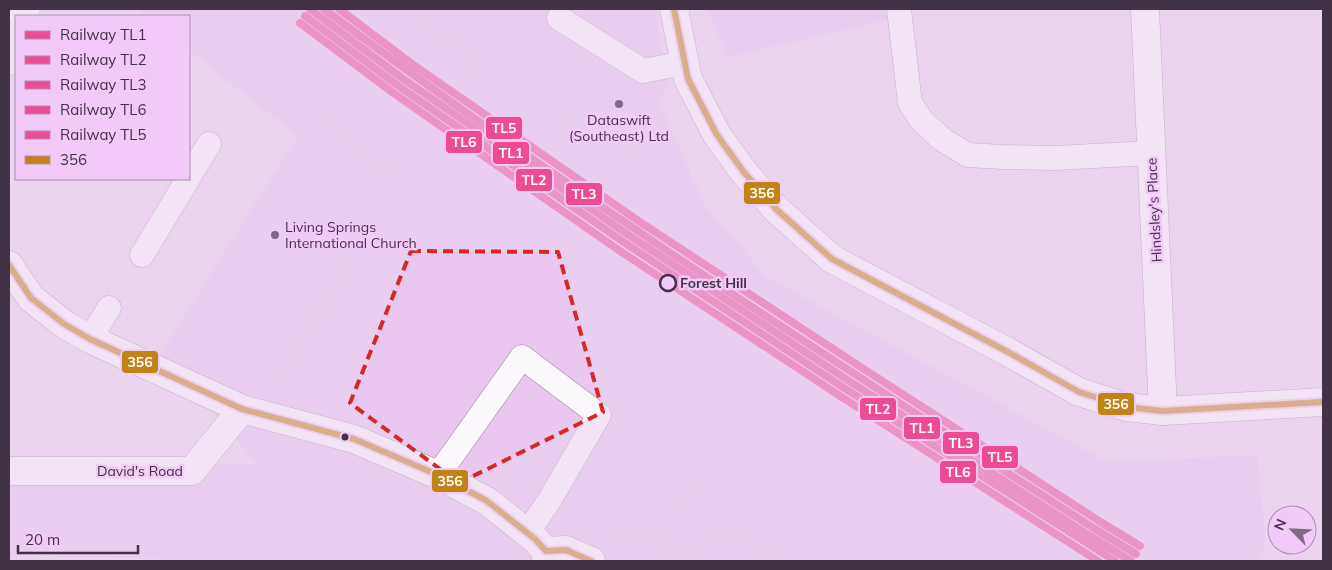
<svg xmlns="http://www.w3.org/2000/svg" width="1332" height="570" font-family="Mulish,sans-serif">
<rect width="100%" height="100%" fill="#ead4ee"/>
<path fill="#e9c7ef" d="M 136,9 L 654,9 L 668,84 L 658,101 L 705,206 L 766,277 L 1105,461 L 1257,456 L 1266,542 L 1256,561 L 248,561 L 9,555 L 9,467 L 258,464 L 161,353 L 298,136 L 189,50 L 189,16 L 146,16 Z
M 707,9 L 890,9 L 891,19 L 728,57 Z"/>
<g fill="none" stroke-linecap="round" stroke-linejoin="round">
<defs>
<path id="lane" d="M 899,9 L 910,103 L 922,121 L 943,140 L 968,155 L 1002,157 L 1055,158 L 1151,153
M 559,18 L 643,71 L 684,63
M 189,177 L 209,144
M 142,255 L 188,179
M 90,339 L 109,308
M 438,475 L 522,357 L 599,415 L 549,501 L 527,533"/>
<path id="street" d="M 1145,9 L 1163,411
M 9,471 L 192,471 L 242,409"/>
<path id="secondary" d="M 674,9 L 688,79 L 717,135 L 743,171 L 776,209 L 832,259 L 1008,352 L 1079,392 L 1126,407 L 1163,411 L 1323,402"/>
<path id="highway" d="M 23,16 L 26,9
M 9,61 L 16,36
M 9,265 L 31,298 L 64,324 L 90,339 L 242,409 L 354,439 L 438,475 L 487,501 L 535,539 L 546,551 L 546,561
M 546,551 L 566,550 L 591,561"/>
</defs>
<use href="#lane" stroke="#9c8c9f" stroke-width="25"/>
<use href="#street" stroke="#9c8c9f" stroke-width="29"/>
<use href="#secondary" stroke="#9c8c9f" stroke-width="29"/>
<use href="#highway" stroke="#9c8c9f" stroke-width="29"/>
<path stroke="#dcd6dd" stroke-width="3" stroke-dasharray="4 4" stroke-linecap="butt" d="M 405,9 L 475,60 L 464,74
M 317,117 L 394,173 L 403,159
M 551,133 L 568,111 L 638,156 L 666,114
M 278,383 L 361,240
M 616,539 L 623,531 L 653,546 L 697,550 L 724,529 L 790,561
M 654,545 L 697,481"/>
<use href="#lane" stroke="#fcf9fc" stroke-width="24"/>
<use href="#street" stroke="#fcf9fc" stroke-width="28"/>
<use href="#secondary" stroke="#fcf9fc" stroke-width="28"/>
<use href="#highway" stroke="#fcf9fc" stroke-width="28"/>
<defs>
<path id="bus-1" d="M 674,9 L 688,79 L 717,135 L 743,171 L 776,209 L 832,259 L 1008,352 L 1079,392 L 1126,407 L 1163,411 L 1323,402
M 9,265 L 31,298 L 64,324 L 90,339 L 242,409 L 354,439 L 438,475 L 487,501 L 535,539 L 546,551 L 566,550 L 591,561"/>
</defs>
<use href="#bus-1" stroke="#f2caf8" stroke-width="10"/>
<use href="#bus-1" stroke="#c18315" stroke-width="6"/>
<defs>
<path id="rail-1" d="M 310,9 L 402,78 L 630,236 L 846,379 L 1090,536 L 1131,561"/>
<path id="rail-2" d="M 305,16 L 397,85 L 625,243 L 841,386 L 1115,561"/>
<path id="rail-3" d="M 324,9 C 572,195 834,361 1095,529 L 1136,554"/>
<path id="rail-4" d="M 300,23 L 392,92 L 620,251 L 837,394 L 1098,561"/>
<path id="rail-5" d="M 339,9 L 412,64 L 640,222 L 856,364 L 1099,521 L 1140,546"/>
</defs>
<use href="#rail-1" stroke="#f2caf8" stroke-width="11"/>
<use href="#rail-2" stroke="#f2caf8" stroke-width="11"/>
<use href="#rail-3" stroke="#f2caf8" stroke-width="11"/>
<use href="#rail-4" stroke="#f2caf8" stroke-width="11"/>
<use href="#rail-5" stroke="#f2caf8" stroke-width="11"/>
<use href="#rail-1" stroke="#ee4b95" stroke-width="8"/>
<use href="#rail-2" stroke="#ee4b95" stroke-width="8"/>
<use href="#rail-3" stroke="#ee4b95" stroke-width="8"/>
<use href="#rail-4" stroke="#ee4b95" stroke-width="8"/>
<use href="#rail-5" stroke="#ee4b95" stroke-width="8"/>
</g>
<path d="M0 0H1332V570H0ZM 411,251 L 558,252 L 603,412 L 459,483 L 350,403 Z" fill="#ead4ee" fill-opacity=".55" fill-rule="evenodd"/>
<path fill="none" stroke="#d62828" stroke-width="4" stroke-dasharray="10 6" stroke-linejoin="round" d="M 411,251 L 558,252 L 603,412 L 459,483 L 350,403 Z"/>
<g fill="#7d6b80" stroke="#f2caf8" stroke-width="2">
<circle cx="619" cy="104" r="5"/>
<circle cx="275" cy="235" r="5"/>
</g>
<circle fill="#f2caf8" stroke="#423245" stroke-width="2.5" cx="668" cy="283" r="8"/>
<circle fill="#423245" stroke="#f2caf8" stroke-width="2" cx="345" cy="437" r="4.5"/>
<g text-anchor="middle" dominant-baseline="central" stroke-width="5" stroke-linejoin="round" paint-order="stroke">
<g font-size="14" fill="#423245" stroke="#f2caf8">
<text x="619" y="120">Dataswift<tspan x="619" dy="16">(Southeast) Ltd</tspan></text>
<text x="285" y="227" text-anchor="start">Living Springs<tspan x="285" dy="16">International Church</tspan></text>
</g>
<g font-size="14" fill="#423245" stroke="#f2caf8">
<text transform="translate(1154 210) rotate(-93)">Hindsley's Place</text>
<text x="140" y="471">David's Road</text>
</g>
<g font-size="14" font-weight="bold" fill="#423245" stroke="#f2caf8" text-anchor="start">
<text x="680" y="283">Forest Hill</text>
</g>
</g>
<g stroke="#f2caf8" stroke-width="2">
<rect x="485" y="116" width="38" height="24" rx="5" fill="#ee4b95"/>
<rect x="445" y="130" width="38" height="24" rx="5" fill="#ee4b95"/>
<rect x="492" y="141" width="38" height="24" rx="5" fill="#ee4b95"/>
<rect x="515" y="168" width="38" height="24" rx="5" fill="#ee4b95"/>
<rect x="743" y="181" width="38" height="24" rx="5" fill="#c18315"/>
<rect x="565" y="182" width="38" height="24" rx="5" fill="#ee4b95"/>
<rect x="121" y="350" width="38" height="24" rx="5" fill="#c18315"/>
<rect x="1097" y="392" width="38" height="24" rx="5" fill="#c18315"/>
<rect x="859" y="397" width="38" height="24" rx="5" fill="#ee4b95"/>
<rect x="903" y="416" width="38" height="24" rx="5" fill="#ee4b95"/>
<rect x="942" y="431" width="38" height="24" rx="5" fill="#ee4b95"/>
<rect x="981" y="445" width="38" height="24" rx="5" fill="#ee4b95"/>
<rect x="939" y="460" width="38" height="24" rx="5" fill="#ee4b95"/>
<rect x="431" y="469" width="38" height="24" rx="5" fill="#c18315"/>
</g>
<g font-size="14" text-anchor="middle" font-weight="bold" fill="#fff">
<text x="504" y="133">TL5</text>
<text x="464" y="147">TL6</text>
<text x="511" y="158">TL1</text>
<text x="534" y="185">TL2</text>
<text x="762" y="198">356</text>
<text x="584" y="199">TL3</text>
<text x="140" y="367">356</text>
<text x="1116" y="409">356</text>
<text x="878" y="414">TL2</text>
<text x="922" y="433">TL1</text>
<text x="961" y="448">TL3</text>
<text x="1000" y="462">TL5</text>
<text x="958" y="477">TL6</text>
<text x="450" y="486">356</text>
</g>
<rect width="1332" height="570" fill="none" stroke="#423245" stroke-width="20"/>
<rect x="15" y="15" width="175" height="165" fill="#f2caf8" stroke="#ac8db0"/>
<rect x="25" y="31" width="25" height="8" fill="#ee4b95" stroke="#ac8db0"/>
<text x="60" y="40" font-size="15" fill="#423245">Railway TL1</text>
<rect x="25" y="56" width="25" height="8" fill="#ee4b95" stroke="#ac8db0"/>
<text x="60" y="65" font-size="15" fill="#423245">Railway TL2</text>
<rect x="25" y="81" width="25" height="8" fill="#ee4b95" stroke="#ac8db0"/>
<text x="60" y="90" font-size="15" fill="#423245">Railway TL3</text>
<rect x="25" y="106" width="25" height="8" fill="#ee4b95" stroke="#ac8db0"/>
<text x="60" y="115" font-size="15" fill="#423245">Railway TL6</text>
<rect x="25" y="131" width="25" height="8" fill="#ee4b95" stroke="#ac8db0"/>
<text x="60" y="140" font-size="15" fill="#423245">Railway TL5</text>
<rect x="25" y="156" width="25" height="8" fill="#c18315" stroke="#ac8db0"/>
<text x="60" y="165" font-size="15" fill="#423245">356</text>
<g transform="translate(1292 530) rotate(294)"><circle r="24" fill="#f2caf8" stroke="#ac8db0"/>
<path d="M0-4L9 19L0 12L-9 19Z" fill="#7d6b80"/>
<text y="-8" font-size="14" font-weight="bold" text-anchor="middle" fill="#423245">N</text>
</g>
<path d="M18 545v8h120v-8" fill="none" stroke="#423245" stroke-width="2.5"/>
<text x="25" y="545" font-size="15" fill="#423245" stroke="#f2caf8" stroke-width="4" paint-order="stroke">20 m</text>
</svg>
